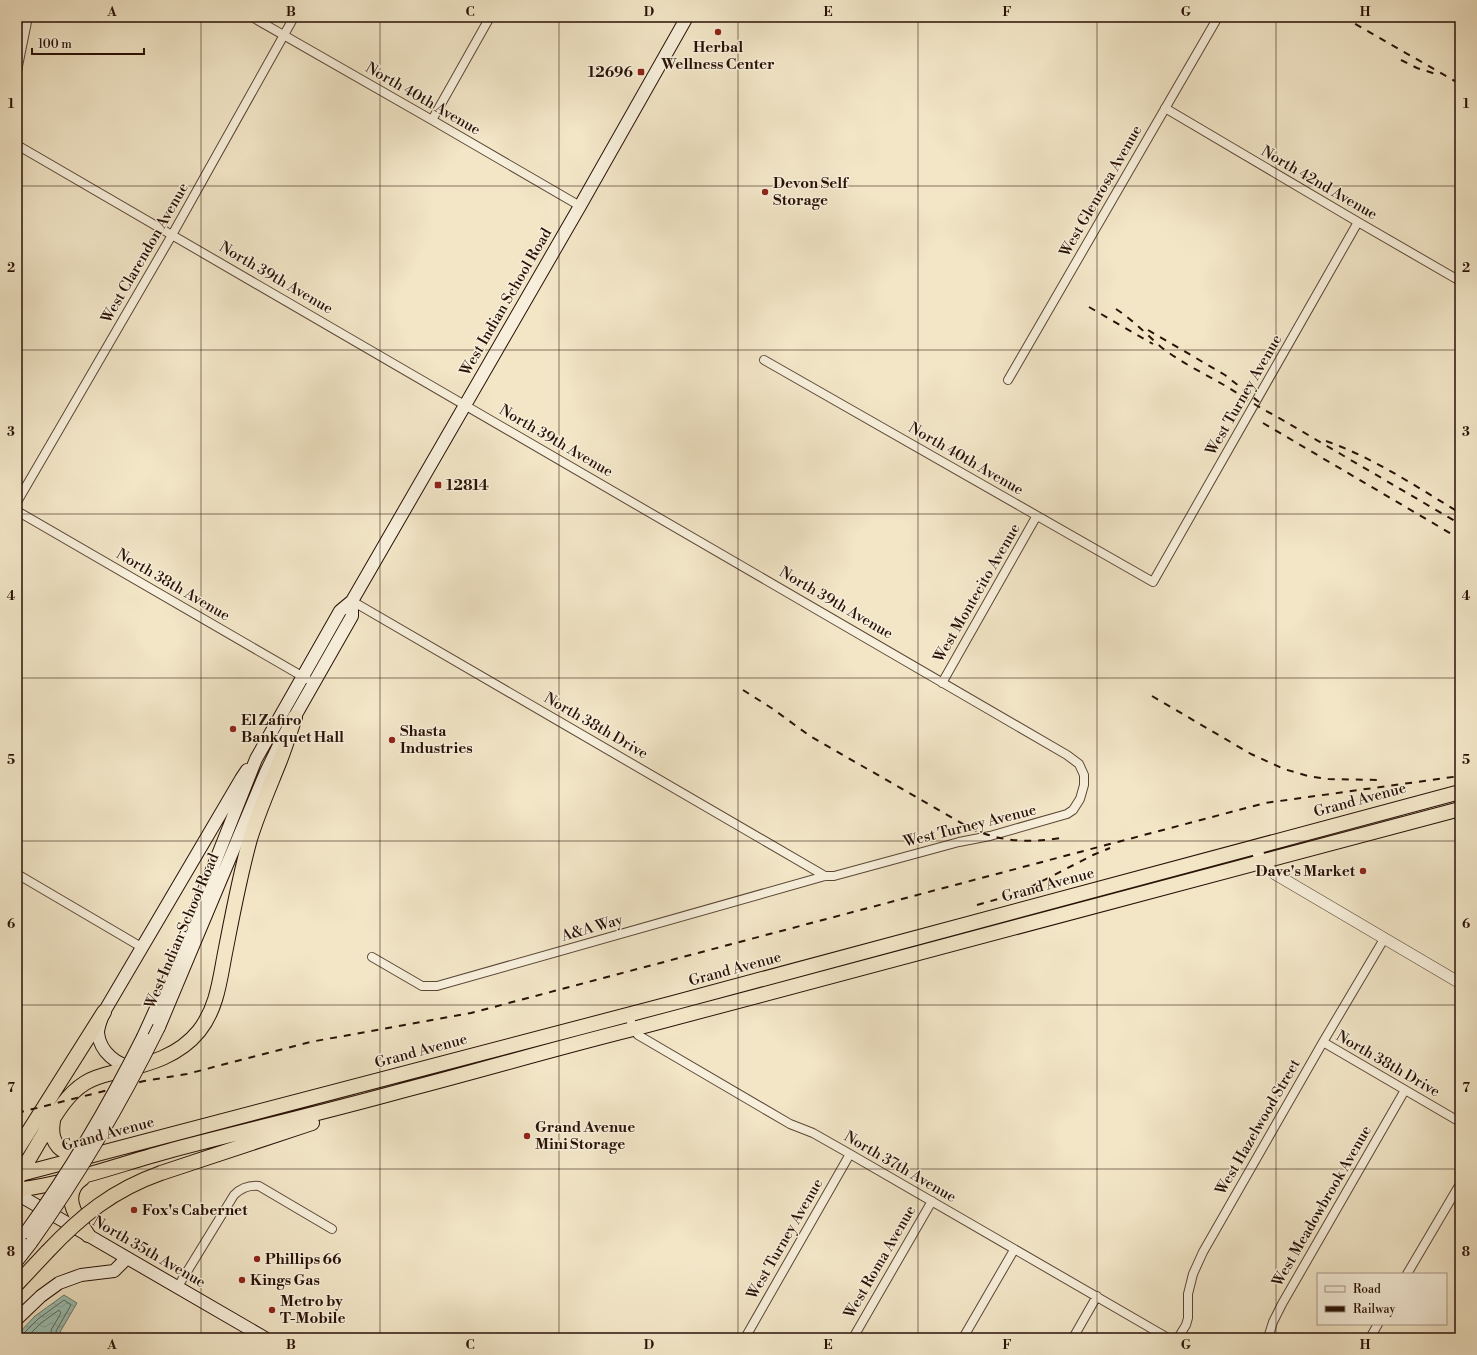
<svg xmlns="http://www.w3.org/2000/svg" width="1477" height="1355" font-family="'Libre Bodoni',serif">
<defs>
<pattern id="water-waves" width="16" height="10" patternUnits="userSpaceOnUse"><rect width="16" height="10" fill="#9bc0b3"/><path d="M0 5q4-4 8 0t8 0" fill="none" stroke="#86a498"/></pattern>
</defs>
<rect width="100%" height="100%" fill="#f2e6c7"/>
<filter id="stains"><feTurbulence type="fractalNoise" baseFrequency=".005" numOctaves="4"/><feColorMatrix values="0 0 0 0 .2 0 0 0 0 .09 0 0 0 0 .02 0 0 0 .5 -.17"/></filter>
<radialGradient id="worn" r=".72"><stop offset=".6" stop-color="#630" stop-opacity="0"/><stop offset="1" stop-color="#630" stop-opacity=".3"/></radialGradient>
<path fill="url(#water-waves)" stroke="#6d7a6e" d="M 64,1295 L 77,1303 L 60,1332 L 70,1338 L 17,1338 L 17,1335 L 35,1316 Z"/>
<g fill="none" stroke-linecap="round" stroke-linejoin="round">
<path stroke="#62685c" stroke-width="1" d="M 17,1337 L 21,1336 L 38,1319 L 64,1300 L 71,1305 L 56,1331 L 57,1335 L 62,1338
M 26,1338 L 41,1323 L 59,1310 L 61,1313 L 51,1330 L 53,1338"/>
<defs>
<path id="minor" d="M 252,17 L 432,120 L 580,206
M 17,71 L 28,17
M 1165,108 L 1358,222 L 1460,281
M 432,120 L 490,17
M 17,145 L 1067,755 L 1079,764 L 1084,775 L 1084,785 L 1080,799 L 1073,810 L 1067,814 L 990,836 L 959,842 L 834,876 L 825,876 L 437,986 L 422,986 L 372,957
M 764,360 C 894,434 1023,509 1153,582 L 1358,222
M 1008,380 L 1218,17
M 17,502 L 172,235 L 294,17
M 17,511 L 307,679
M 352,601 L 825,876
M 942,683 L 1036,517
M 17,874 L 143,948
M 629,1014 L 633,1029 L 638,1035 L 790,1124 L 813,1133 L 850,1154 L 1168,1338
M 1323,1042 L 1460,1122
M 1407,1274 L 1460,1184
M 177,1288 L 234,1195 C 241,1188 248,1185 259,1186 L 332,1229
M 745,1338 L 850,1154
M 853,1338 L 932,1201
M 963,1338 L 1014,1250
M 1073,1338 L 1097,1296
M 1178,1338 L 1186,1325 L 1188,1318 L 1188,1294 L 1193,1274 L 1203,1252 L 1323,1042 L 1384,939
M 1268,1338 L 1273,1322 L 1282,1304 L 1405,1090
M 1370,1338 L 1378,1324"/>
<path id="tertiary" d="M 1256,847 L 1261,862 L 1275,874 L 1460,983"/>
<path id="secondary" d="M 159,1027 L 266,772 L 282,739 L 352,616 L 352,601
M 143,1037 L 163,993 L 256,759 L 340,611 L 352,601 L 580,206 L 687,17
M 135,1067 C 117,1066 100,1052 98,1033 C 98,1026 102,1018 104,1012 L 241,779 L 247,770
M 17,1194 L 265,1338
M 17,1245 L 26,1232
M 17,1261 L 31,1243
M 17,1319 L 41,1296 L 59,1283 L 81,1275 L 114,1271 L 127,1258"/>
<path id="trunk" d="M 53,1121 C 49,1144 61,1155 84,1155
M 17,1150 L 104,1012
M 161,1173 L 312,1123
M 17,1175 L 673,1003 L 1460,792
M 18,1178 C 25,1166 32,1154 39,1142 C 52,1121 64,1096 85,1083 C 96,1076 108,1074 120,1071 C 149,1064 179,1056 199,1031 C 218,1007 220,977 226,948 C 233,912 240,875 250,839 C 258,813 269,788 279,763 C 285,748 290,732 295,717
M 83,1178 C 59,1194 77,1218 88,1235
M 17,1190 C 71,1183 120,1164 172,1150 C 248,1130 325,1112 401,1091 C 479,1071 556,1048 633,1029 L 1460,809
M 17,1284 L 47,1252"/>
</defs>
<use href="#minor" stroke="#5b4636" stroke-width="10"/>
<use href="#tertiary" stroke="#5b4636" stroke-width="12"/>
<use href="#secondary" stroke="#291106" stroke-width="14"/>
<use href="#trunk" stroke="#291106" stroke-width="16"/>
<use href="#minor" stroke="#f7efdb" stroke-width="8"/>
<use href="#tertiary" stroke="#f7efdb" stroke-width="11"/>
<use href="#secondary" stroke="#f7efdb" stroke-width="12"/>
<use href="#trunk" stroke="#f2e6c7" stroke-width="14"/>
<path stroke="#291106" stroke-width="2" stroke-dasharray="7 7" stroke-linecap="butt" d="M 1343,17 L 1460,84
M 1401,60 L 1417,68 L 1439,75
M 1089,307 L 1153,344
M 1116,309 C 1133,320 1146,334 1161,347 C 1180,362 1203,373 1224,385 C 1241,395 1256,406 1274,415 L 1460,524
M 1148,330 L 1225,375 L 1259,402
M 1263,423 L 1460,539
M 1326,441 C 1374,458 1417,487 1460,513
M 743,690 L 773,709 L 810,736 L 970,828 C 1001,842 1027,843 1061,838
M 1152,696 L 1251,754 L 1284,769 L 1308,776 L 1328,779 L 1381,780
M 977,905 L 1019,893 L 1093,855 L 1110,848
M 17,1113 L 144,1081 L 187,1074 L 310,1042 L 471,1013 L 1265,803 L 1460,776"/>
<defs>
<path id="secondary-bridge" d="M 26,1232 C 71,1170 109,1105 143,1037
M 31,1243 C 80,1174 122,1102 159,1027"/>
<path id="trunk-bridge" d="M 47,1252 C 81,1216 113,1190 161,1173"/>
</defs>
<use href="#secondary-bridge" stroke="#291106" stroke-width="14" stroke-linecap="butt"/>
<use href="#trunk-bridge" stroke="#291106" stroke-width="16" stroke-linecap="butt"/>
<use href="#secondary-bridge" stroke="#f7efdb" stroke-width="12"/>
<use href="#trunk-bridge" stroke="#f2e6c7" stroke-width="14"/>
</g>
<path fill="none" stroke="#291106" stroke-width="1" stroke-opacity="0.55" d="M 201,17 L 201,1338M 380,17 L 380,1338M 559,17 L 559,1338M 738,17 L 738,1338M 918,17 L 918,1338M 1097,17 L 1097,1338M 1276,17 L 1276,1338M 17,186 L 1460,186M 17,350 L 1460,350M 17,514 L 1460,514M 17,678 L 1460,678M 17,841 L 1460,841M 17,1005 L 1460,1005M 17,1169 L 1460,1169"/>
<g fill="#8f2418" stroke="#f7efdb" stroke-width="1.5">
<circle cx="718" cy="32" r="4"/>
<rect x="637" y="68" width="8" height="8" rx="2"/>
<circle cx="765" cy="192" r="4"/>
<rect x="434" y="481" width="8" height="8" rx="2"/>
<circle cx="233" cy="729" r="4"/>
<circle cx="392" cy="740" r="4"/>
<circle cx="1363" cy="871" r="4"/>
<circle cx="527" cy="1136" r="4"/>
<circle cx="134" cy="1210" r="4"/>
<circle cx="257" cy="1259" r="4"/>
<circle cx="242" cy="1280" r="4"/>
<circle cx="272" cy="1310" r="4"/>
</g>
<g text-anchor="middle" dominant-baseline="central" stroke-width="3" stroke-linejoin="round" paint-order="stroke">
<g font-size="15" font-weight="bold" fill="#291106" stroke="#f7efdb" text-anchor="start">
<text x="718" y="47" text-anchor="middle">Herbal<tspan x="718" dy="17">Wellness Center</tspan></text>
<text x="633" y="72" text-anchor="end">12696</text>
<text x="773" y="183">Devon Self<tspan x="773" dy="17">Storage</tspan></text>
<text x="446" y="485">12814</text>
<text x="241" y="720">El Zafiro<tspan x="241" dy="17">Bankquet Hall</tspan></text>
<text x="400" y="731">Shasta<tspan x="400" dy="17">Industries</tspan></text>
<text x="1355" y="871" text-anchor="end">Dave's Market</text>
<text x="535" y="1127">Grand Avenue<tspan x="535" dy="17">Mini Storage</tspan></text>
<text x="142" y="1210">Fox's Cabernet</text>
<text x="265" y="1259">Phillips 66</text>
<text x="250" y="1280">Kings Gas</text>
<text x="280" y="1301">Metro by<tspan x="280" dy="17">T-Mobile</tspan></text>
</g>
<g font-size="15" fill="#291106" stroke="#f7efdb">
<text transform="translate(423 99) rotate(30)">North 40th Avenue</text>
<text transform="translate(1319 183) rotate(30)">North 42nd Avenue</text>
<text transform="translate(1101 191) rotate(-60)">West Glenrosa Avenue</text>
<text transform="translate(145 253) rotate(-60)">West Clarendon Avenue</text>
<text transform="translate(276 278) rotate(30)">North 39th Avenue</text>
<text transform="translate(506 302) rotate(-60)">West Indian School Road</text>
<text transform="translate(1244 395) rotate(-60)">West Turney Avenue</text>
<text transform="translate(556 441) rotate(30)">North 39th Avenue</text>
<text transform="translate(966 459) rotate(30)">North 40th Avenue</text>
<text transform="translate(173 585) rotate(30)">North 38th Avenue</text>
<text transform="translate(977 593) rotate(-60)">West Montecito Avenue</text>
<text transform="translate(836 603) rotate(30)">North 39th Avenue</text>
<text transform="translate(596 726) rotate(30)">North 38th Drive</text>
<text transform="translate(1360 800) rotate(-15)">Grand Avenue</text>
<text transform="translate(970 826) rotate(-14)">West Turney Avenue</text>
<text transform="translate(1048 885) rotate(-15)">Grand Avenue</text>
<text transform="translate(592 928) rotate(-16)">A&amp;A Way</text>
<text transform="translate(182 931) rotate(-67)">West Indian School Road</text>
<text transform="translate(735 969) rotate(-15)">Grand Avenue</text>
<text transform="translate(421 1051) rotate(-15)">Grand Avenue</text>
<text transform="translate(1388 1064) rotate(30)">North 38th Drive</text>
<text transform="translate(1258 1127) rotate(-60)">West Hazelwood Street</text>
<text transform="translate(108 1134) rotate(-15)">Grand Avenue</text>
<text transform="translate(900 1167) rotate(30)">North 37th Avenue</text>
<text transform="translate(1322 1206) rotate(-60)">West Meadowbrook Avenue</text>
<text transform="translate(785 1239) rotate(-60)">West Turney Avenue</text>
<text transform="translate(149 1252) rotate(30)">North 35th Avenue</text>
<text transform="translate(880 1262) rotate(-60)">West Roma Avenue</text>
</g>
</g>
<rect width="1477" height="1355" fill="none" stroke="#f2e6c7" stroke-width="44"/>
<rect x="1317" y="1273" width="130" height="52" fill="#f7efdb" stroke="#a59686"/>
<rect x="1325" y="1286" width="20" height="6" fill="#f7efdb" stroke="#a59686"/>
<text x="1353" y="1293" font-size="12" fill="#291106">Road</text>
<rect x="1325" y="1306" width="20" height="6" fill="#291106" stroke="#a59686"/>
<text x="1353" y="1313" font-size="12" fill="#291106">Railway</text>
<path d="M32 48v6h112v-6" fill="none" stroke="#291106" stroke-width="2"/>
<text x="38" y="48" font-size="12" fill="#291106" stroke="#f7efdb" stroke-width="3" paint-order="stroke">100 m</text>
<rect x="22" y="22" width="1433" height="1311" fill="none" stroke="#291106" stroke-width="1.5"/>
<g font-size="13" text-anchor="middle" font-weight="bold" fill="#291106">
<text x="112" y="16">A</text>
<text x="291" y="16">B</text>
<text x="470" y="16">C</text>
<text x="649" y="16">D</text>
<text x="828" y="16">E</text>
<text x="1007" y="16">F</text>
<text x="1186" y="16">G</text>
<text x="1365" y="16">H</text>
<text x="11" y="108">1</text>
<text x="1466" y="108">1</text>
<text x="11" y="272">2</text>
<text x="1466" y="272">2</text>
<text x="11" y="436">3</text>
<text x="1466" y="436">3</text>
<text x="11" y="600">4</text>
<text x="1466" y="600">4</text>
<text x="11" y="764">5</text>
<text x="1466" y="764">5</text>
<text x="11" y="928">6</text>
<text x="1466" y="928">6</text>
<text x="11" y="1092">7</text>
<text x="1466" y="1092">7</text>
<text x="11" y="1256">8</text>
<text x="1466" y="1256">8</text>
<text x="112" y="1349">A</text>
<text x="291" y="1349">B</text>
<text x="470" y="1349">C</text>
<text x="649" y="1349">D</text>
<text x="828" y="1349">E</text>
<text x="1007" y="1349">F</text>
<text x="1186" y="1349">G</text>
<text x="1365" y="1349">H</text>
</g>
<rect width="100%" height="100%" filter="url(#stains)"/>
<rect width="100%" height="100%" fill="url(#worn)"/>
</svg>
